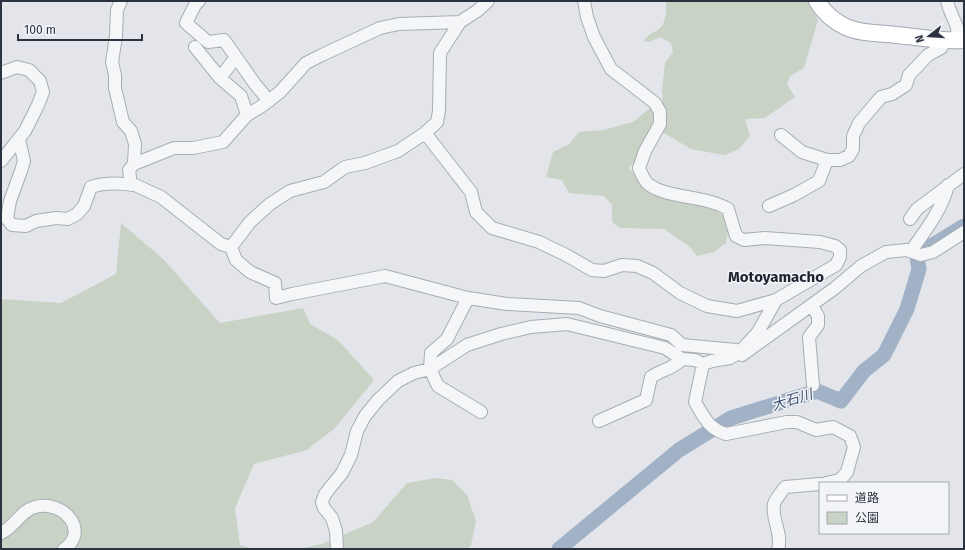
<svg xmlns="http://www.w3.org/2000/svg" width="965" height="550" font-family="'Fira Sans','Noto Sans JP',sans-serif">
<rect width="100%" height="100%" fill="#e3e5ea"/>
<path fill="#c8d3c5" d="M 666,1 L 808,1 L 818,20 L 804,68 L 790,76 L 787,84 L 795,97 L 765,118 L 745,119 L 750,136 L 739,149 L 724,155 L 691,149 L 664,133 L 662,89 L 665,63 L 673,52 L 671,43 L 661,37 L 649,42 L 644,41 C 649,32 653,34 659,29 C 667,22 666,10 666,1 Z
M 651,107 L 656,116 L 641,153 L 629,168 L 647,190 L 681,201 L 704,204 L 724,216 L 729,226 L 726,243 L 714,252 L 697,256 L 690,247 L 664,229 L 620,228 L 612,222 L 612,205 L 604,196 L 569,193 L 562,180 L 546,177 L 553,152 L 569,144 L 579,132 L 603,130 L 633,122 Z
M 121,223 L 163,259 L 220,323 L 303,308 L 310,324 L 338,340 L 374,380 L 335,428 L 307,450 L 254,464 L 235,508 L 240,545 L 255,549 L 1,549 L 1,299 L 61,303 L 116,274 Z
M 435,478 L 452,480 L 467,495 L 476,521 L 471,545 L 468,549 L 298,549 L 322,544 L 373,522 L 407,483 Z"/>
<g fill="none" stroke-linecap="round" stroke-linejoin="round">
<path stroke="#a2b2c6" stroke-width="15" d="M 559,549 L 679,450 L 731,418 L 817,391 L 841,401 L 864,371 L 884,355 L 907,309 L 919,269 L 917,257 L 918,248 L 933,245 L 964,226"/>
<defs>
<path id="minor" d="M 121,1 L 117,10 L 116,36 L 112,62 L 115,75 L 115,88 L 123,122 L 131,131 L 135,144 L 134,164
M 199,1 L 195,5 L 186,23 L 208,42 L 224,40 L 255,84 L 269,101
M 584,1 L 587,17 L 594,37 L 611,69 L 655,103 L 660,112 L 660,124 L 645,151 L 639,168 C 641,173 644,180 648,184 C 668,199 705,195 728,209 L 736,236 L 744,240 L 765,238 L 820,242 L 835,246 L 840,250 L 840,257 L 836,265 L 776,300 L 758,332 L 739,353 L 730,358 L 712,361 L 703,364 L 695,402 C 704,417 708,428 726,434 L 787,422 L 797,422 L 816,430 L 833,427 L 850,436 L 854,447 L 847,472 L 840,480 L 826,483
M 947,1 L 949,8 L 957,27 L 958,41
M 195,47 L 220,78 L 241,96 L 247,115
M 1,73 L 17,67 L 29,70 L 40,81 L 43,92 L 38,105 L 25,131 L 1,161
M 220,78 L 236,57
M 425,133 L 471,192 L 476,212 L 492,228 L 539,242 L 566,255 L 592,270 L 604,271 L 622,265 L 637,266 L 653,273 L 680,293 L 707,306 L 737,311 L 776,300
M 781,135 L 802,152 L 827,160 L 840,160 L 849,156 L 853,149 L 853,136 L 859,123 L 881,97 L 892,94 L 906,85 L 909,75 L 928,55 L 941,48 L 945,41
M 19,139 L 24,161 L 21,171 L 10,201 L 7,219 L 12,225 L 26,226 L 36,221 L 56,218 L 68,219 L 77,214 L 84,206 L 91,187 C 105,182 121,183 135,185 L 161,197 L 221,244 L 231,247 L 250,222 L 270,204 L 290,191 L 324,182 L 345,167 L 365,163 L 398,151 L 425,133 L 437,122 L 439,111 L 440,53 L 460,22 L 477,11 L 488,1
M 131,185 L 129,170 L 134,164 L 174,148 L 193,148 L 223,142 L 247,115 L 262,106 L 280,92 L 306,63 L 322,55 L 380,28 L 399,24 L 460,22
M 769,206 L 794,195 L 819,181 L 827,160
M 910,219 L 917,209 L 964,174
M 231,247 L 236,260 L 250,272 L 275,283 L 276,298 L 292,294 L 385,276 L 468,298 L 507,304 L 579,308 L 600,316 L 671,335 L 682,345 L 736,350 L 742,355 L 835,288 L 861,266 L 886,252 L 907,250 L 921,255 L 933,252 L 964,232
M 911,251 C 925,231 942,210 948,185
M 468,298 L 447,339 L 431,353 L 430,369 L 438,386 L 481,412
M 812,306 L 818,316 L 818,325 L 809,337 L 813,385
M 599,421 L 646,400 L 651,377 C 661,370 675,368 682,359
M 1,533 C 15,527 20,511 35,507 C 64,499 90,532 64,549
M 337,549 L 336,531 L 332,518 L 324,508 L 322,502 L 325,494 L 342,473 L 351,455 L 357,431 L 365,416 L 378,400 L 398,381 L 414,373 L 430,369 L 467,345 L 501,334 L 531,327 L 567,324 L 665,348 L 682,359 L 695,360 L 703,364
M 778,549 C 783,534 771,519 774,504 C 776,498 782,492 785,487 L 820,484"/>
<path id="major" d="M 817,1 C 824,13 833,21 846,27 C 861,34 881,33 897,35 C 920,37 941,42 964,40"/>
</defs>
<use href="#minor" stroke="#a8acb4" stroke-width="14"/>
<use href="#major" stroke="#a3a9b4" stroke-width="18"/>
<use href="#minor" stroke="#f5f6f8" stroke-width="12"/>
<use href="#major" stroke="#fff" stroke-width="16"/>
</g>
<g text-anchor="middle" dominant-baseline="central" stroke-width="3" stroke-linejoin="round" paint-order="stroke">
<g font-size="14" font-style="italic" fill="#3a5070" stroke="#f3f4f7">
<text transform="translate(792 400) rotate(-17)">大石川</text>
</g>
<g font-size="15" font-weight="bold" fill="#1e2431" stroke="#f3f4f7">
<text x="776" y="277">Motoyamacho</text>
</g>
</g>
<rect width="965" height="550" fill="none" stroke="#2c3340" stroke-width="4"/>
<rect x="819" y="482" width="130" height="52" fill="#f3f4f7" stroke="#a3a7ae"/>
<rect x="827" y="495" width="20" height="6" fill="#ffffff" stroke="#a3a7ae"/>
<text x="855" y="502" font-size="12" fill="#2c3340">道路</text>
<rect x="827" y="512" width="20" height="12" fill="#c8d3c5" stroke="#a3a7ae"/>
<text x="855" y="522" font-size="12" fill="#2c3340">公園</text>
<g transform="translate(929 36) rotate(253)" stroke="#f3f4f7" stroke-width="3" paint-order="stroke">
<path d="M0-3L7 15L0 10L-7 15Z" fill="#2c3340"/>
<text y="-6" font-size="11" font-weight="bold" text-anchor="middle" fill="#2c3340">N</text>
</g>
<path d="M18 34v6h124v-6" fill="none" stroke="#2c3340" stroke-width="2"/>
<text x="24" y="34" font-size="12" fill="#2c3340" stroke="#f3f4f7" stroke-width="3" paint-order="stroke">100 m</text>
</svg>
